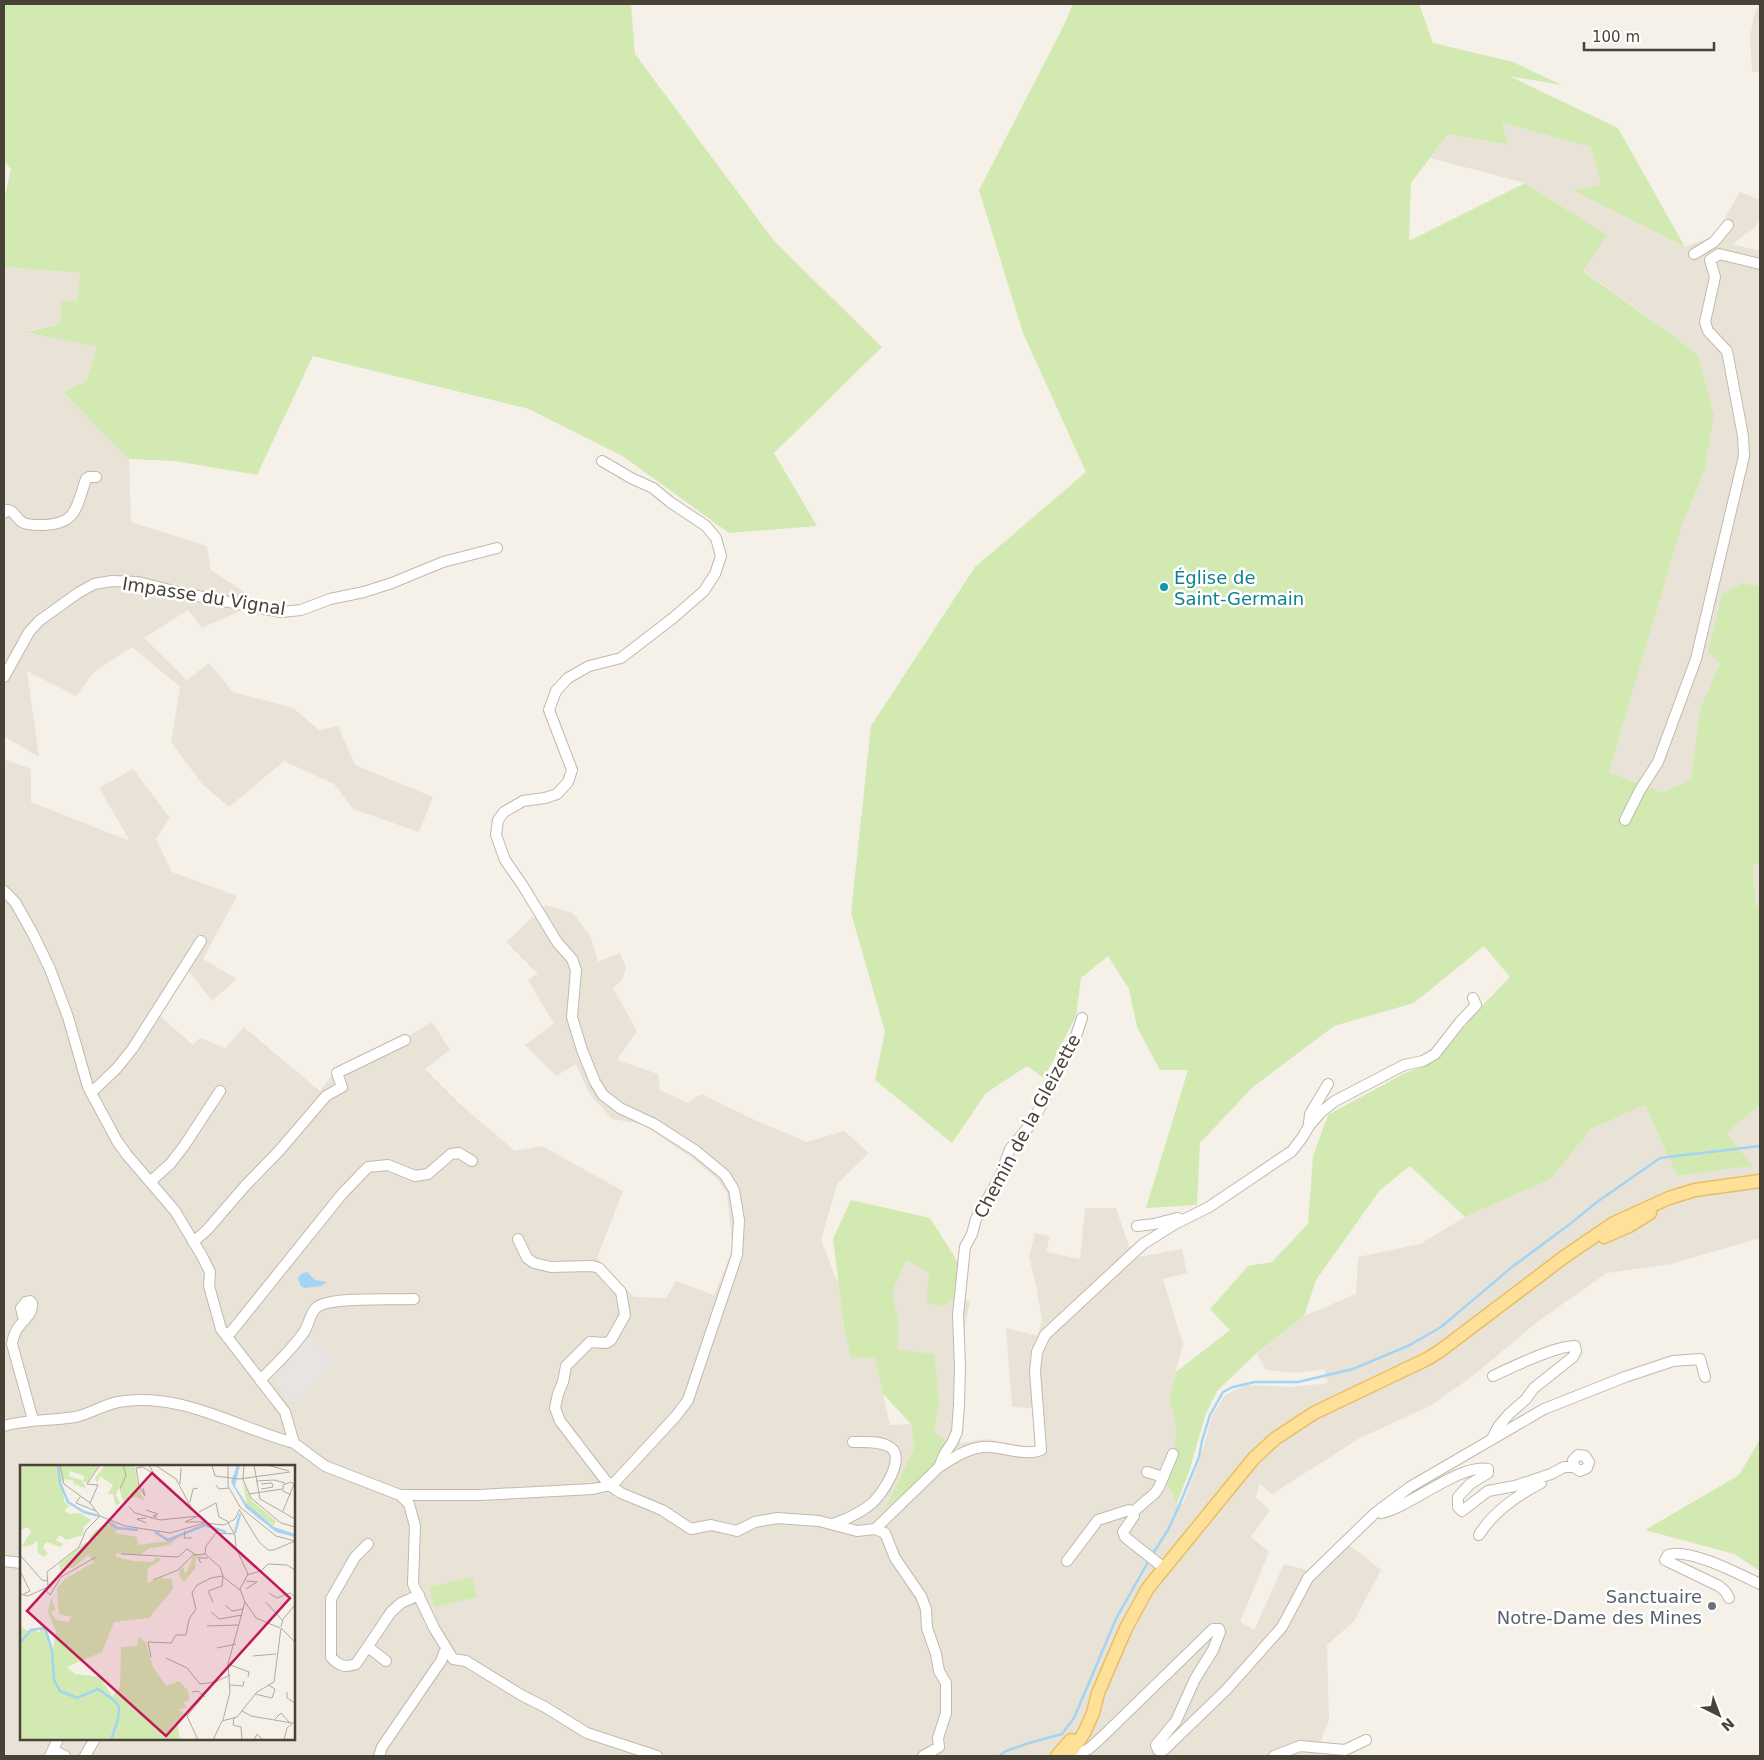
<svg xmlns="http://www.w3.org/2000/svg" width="1764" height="1760" font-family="'DejaVu Sans',sans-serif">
<rect width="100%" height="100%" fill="#f5f1e9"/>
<path fill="#e9e3d7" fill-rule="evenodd" d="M 1759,4 L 1760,4 L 1760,72 L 1752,72 L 1750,37 L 1754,15 Z
M 1502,123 L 1591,147 L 1601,184 L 1575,191 L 1685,247 L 1714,236 L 1740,192 L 1760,200 L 1760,216 L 1756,227 L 1732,244 L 1760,251 L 1760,587 L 1742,583 L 1720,663 L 1700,709 L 1691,780 L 1662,792 L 1609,772 L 1682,525 L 1705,469 L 1714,415 L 1698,354 L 1583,270 L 1607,235 L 1525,183 L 1430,158 L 1448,134 L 1507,145 Z
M 4,267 L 80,273 L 77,301 L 61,301 L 60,324 L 27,331 L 97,347 L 86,381 L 63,392 L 129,459 L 131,522 L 207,546 L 211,570 L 246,593 L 240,611 L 202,628 L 188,610 L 144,638 L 187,680 L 209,663 L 233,692 L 293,708 L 319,730 L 338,726 L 355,765 L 433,797 L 419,832 L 353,809 L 334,784 L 284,761 L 229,807 L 202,784 L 171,742 L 180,687 L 132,647 L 95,671 L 76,696 L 27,671 L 39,757 L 4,736 Z
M 4,759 L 31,769 L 31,802 L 130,841 L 99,788 L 133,769 L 170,818 L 156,839 L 172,872 L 237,896 L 203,959 L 237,979 L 212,1001 L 188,970 L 159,1015 L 193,1045 L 200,1038 L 225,1048 L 244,1027 L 320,1091 L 335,1071 L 405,1038 L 432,1022 L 450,1050 L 425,1069 L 461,1105 L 515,1151 L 542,1146 L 623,1191 L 597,1258 L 634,1297 L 666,1298 L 676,1281 L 714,1295 L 733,1249 L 727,1193 L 717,1179 L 691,1157 L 642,1124 L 612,1119 L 589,1093 L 576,1064 L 556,1076 L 525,1045 L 554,1024 L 528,980 L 538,974 L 506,942 L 546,905 L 573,913 L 591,937 L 598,962 L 620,953 L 626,967 L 622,981 L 613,988 L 637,1031 L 617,1060 L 658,1074 L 660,1090 L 688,1103 L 701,1094 L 755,1120 L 807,1142 L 844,1131 L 869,1153 L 837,1184 L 821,1240 L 839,1286 L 844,1328 L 851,1358 L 875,1357 L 890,1425 L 911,1424 L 914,1448 L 886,1507 L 934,1432 L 939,1403 L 898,1350 L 898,1319 L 891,1292 L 906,1260 L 929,1273 L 955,1297 L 970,1301 L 965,1326 L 965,1367 L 960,1443 L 986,1439 L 1035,1448 L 1032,1408 L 1012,1407 L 1006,1328 L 1038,1336 L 1042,1320 L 1035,1281 L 1029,1257 L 1035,1233 L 1050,1236 L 1046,1252 L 1080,1259 L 1085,1208 L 1116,1208 L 1133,1258 L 1182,1249 L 1187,1273 L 1163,1279 L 1183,1344 L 1169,1396 L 1176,1424 L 1177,1503 L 1183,1504 L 1203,1450 L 1212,1416 L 1225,1395 L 1246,1385 L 1293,1387 L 1328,1383 L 1324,1369 L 1297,1373 L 1266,1370 L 1257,1354 L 1304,1316 L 1356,1294 L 1358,1257 L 1420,1244 L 1465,1217 L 1551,1179 L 1591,1129 L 1645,1105 L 1677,1176 L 1751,1166 L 1727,1133 L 1760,1105 L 1760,1238 L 1671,1264 L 1607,1273 L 1537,1322 L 1474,1375 L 1432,1405 L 1360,1438 L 1272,1494 L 1259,1483 L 1256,1498 L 1270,1510 L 1251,1537 L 1269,1552 L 1240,1622 L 1254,1630 L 1284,1564 L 1308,1570 L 1342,1539 L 1381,1570 L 1354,1621 L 1327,1645 L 1329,1720 L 1317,1751 L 1320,1756 L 4,1756 ZM 21,1466 L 294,1466 L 294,1739 L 21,1739 Z
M 1760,864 L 1760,906 L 1756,905 L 1753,865 Z"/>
<path fill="#d2eab1" d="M 4,4 L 631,4 L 635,54 L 774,241 L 882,347 L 774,453 L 817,526 L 729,533 L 624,457 L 529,409 L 313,356 L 257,475 L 175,461 L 129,459 L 63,392 L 86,381 L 97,347 L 26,332 L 60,324 L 61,301 L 77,301 L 80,273 L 4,267 L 4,200 L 11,169 L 4,161 Z
M 1073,4 L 1419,4 L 1433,43 L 1513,62 L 1562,85 L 1509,76 L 1618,128 L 1685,247 L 1574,191 L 1601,184 L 1591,147 L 1502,123 L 1508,145 L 1448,134 L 1411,183 L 1409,241 L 1525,183 L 1607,235 L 1583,271 L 1698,354 L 1714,415 L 1705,469 L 1682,525 L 1609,772 L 1662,792 L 1691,780 L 1700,709 L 1720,663 L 1708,652 L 1722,595 L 1742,583 L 1760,587 L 1760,864 L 1753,865 L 1756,905 L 1760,906 L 1760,1105 L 1727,1133 L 1752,1166 L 1677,1176 L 1645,1105 L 1591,1129 L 1551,1179 L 1465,1217 L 1410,1166 L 1380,1190 L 1316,1280 L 1304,1316 L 1257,1353 L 1217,1391 L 1205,1416 L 1189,1472 L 1177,1503 L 1165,1479 L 1175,1456 L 1176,1424 L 1169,1396 L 1176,1372 L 1230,1330 L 1210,1309 L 1248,1266 L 1272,1262 L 1308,1224 L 1313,1156 L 1328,1115 L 1405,1073 L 1436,1061 L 1481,1007 L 1510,977 L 1484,946 L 1414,1003 L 1334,1026 L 1253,1087 L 1200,1143 L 1197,1205 L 1146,1208 L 1188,1070 L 1160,1070 L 1137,1027 L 1129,989 L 1108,956 L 1081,978 L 1076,1016 L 1044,1078 L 1027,1066 L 986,1093 L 952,1143 L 875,1080 L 885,1032 L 851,913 L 871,726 L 975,567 L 1086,472 L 1023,333 L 979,190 L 1064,25 Z
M 851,1200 L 930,1218 L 959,1264 L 955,1297 L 941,1307 L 926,1302 L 929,1273 L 906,1260 L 892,1292 L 898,1319 L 898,1350 L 934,1354 L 939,1403 L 934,1432 L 946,1440 L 934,1466 L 885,1509 L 914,1448 L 911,1424 L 883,1394 L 875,1358 L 851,1358 L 844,1328 L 833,1239 Z
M 1760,1439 L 1760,1571 L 1734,1554 L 1645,1530 L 1739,1475 Z
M 472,1577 L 477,1597 L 434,1607 L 429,1587 Z"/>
<path fill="#e7e4e1" d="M 309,1336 L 334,1361 L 299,1400 L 290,1402 L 273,1381 L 278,1373 Z"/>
<path fill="#a4d4f3" d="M 307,1272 L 315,1280 L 327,1282 L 322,1286 L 304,1288 L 300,1285 L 298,1278 L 301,1274 Z"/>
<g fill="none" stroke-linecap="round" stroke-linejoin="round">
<path stroke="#a4d4f3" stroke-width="2.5" d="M 1152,1555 L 1168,1530 L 1179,1506 L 1199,1457 L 1202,1441 L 1210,1415 L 1223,1392 L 1233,1387 L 1255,1382 L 1298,1382 L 1353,1369 L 1410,1345 L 1441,1327 L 1512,1267 L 1570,1224 L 1597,1202 L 1660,1158 L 1760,1146
M 999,1756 L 1006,1751 L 1029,1743 L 1062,1734 L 1074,1718 L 1116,1619 L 1149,1560"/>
<defs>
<path id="minor" d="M 1694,254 L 1714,242 L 1728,225
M 4,513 L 7,510 C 16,511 15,518 22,522 C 26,525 36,525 41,525 C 77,525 76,508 86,479 L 89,477 L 96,477
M 4,677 L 29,632 L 39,621 L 78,593 L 94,584 L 112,581 L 138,582 L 182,593 L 281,612 L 301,610 L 330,599 L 364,592 L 392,583 L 443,562 L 497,548
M 1625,820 L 1640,790 L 1658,762 L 1696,659 L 1744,456 L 1743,436 L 1727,351 L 1708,331 L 1705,322 L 1715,277 L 1710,260 L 1719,254 L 1760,264
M 4,891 L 15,902 L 33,934 L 50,969 L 68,1017 L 88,1087 L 117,1141 L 127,1155 L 175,1211 L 202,1256 L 210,1272 L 209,1286 L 221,1329 L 285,1412 L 294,1443 L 325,1466 L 400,1495 L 409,1504 L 415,1526 L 413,1584 L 434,1628 L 453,1659 L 466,1661 L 523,1696 L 545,1707 L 587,1733 L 657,1756
M 91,1093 L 117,1068 L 133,1048 L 201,941
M 1309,1123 L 1310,1114 L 1328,1084
M 150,1182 L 170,1164 L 184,1146 L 220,1091
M 1137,1226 L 1154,1224 L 1177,1218 L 1182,1220
M 518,1239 L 527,1258 L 534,1263 L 551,1267 L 592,1266 L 599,1268 L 621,1292 L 625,1315 L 611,1340 L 606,1343 L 590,1342 L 566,1366 L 563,1382 L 558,1394 L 555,1408 L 560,1421 L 609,1485 L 621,1493 L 662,1510 L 691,1529 L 711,1525 L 737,1531 L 755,1522 L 777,1518 L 819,1521 L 857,1531 L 875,1529 L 885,1533 L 895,1558 L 921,1596 L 926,1609 L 927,1628 L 936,1654 L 939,1671 L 946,1683 L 946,1713 L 938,1738 L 939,1747 L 923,1756
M 193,1242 L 207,1230 L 245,1186 L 279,1151 L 326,1096 L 342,1087 L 337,1073 L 405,1040
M 24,1321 L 21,1308 L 26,1302 L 30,1301 L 32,1303 C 33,1314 26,1317 20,1325 C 15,1331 13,1337 12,1344 L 33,1420
M 227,1337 L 342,1194 L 368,1167 L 388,1165 L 415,1176 L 428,1174 L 451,1154 L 459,1153 L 472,1161
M 260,1380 C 276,1365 291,1350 304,1332 C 309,1325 310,1313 316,1308 C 327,1296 396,1300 414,1299
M 4,1426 C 27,1419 51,1421 75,1417 C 90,1414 103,1405 118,1402 C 181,1391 237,1428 294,1443
M 1492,1439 L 1498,1427 L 1509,1414 L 1526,1399 L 1534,1388 L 1573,1357 L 1576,1351 L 1575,1346 C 1555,1346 1512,1367 1493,1376
M 939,1467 C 952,1459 966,1449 982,1447 C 1001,1445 1023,1457 1041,1450 L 1035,1371 L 1037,1352 L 1045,1335 L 1143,1244 L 1175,1224 L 1209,1207 L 1292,1151 L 1302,1138 L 1309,1126 L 1321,1112 L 1335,1101 L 1404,1065 L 1423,1061 L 1435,1054 L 1460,1022 L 1476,1005 L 1473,998
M 1147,1472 L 1163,1477
M 400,1495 L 479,1495 L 593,1489 L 609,1485 L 616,1481 L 676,1416 L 688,1400 L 737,1255 L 739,1220 L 734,1190 L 725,1175 L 696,1151 L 654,1124 L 620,1108 L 603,1095 L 595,1082 L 582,1050 L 572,1017 L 576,970 L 572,959 L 557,942 L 523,886 L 505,860 L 496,835 L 498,820 L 504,812 L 523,801 L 545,798 L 557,794 L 568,782 L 572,770 L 549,710 L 556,691 L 568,678 L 589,666 L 621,658 L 673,618 L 704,591 L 715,574 L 721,556 L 716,538 L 706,526 L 670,502 L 653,488 L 631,478 L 602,461
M 1133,1512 L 1155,1493 L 1159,1487 L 1173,1454
M 1381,1513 C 1409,1508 1460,1463 1488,1469 L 1488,1473 L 1470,1484 L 1458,1497 L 1458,1507 L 1462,1511 L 1488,1491 L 1515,1486 L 1551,1474 L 1564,1467 L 1574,1467 L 1580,1471 L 1587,1468 L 1589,1462 L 1585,1456 L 1578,1455 L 1573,1460 L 1574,1467
M 833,1524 C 847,1519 859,1514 871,1504 C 882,1495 909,1455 888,1446 C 878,1441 865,1442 853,1442
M 875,1529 L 939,1467 L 945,1453 L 952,1443 L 957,1432 L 959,1405 L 960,1366 L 958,1315 L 965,1247 L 972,1234 L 976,1219 L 1000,1177 L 1010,1149 L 1031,1124 L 1044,1100 L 1053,1079 L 1074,1042 L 1082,1018
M 1479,1535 C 1493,1512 1518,1495 1541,1483
M 368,1544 L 355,1557 L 331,1599 L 331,1657 C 339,1666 344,1668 356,1664 L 391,1612 L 401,1603 L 419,1595
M 4,1561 L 21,1563
M 1067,1561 L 1098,1520 L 1129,1510 L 1133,1512 L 1134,1516 L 1123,1532 L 1125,1537 L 1164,1568
M 1729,1598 L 1725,1591 L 1719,1586 L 1669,1562 L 1665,1560 L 1668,1555 C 1688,1547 1741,1575 1760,1584
M 368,1647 L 386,1661
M 53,1750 L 65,1756
M 1073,1752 C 1085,1756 1095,1743 1103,1736 L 1213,1629 L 1219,1629 L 1220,1632 L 1213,1650 L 1195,1679 L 1176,1721 L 1156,1745 L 1158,1750 L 1164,1750 L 1227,1689 L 1282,1627 L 1308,1578 L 1375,1513 L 1410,1487 L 1544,1409 L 1625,1377 L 1673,1361 L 1700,1359 L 1705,1377
M 50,1756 L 58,1739
M 85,1756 L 95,1739
M 379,1756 L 382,1747 L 441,1661 L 446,1648
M 1274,1756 L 1300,1746 L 1345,1750 L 1366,1740"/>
<path id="major" d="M 1604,1237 L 1629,1226 L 1650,1213
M 1057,1756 L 1071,1740
M 1068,1756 L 1084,1733 L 1093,1713 L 1098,1693 L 1126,1628 L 1148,1588 L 1254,1458 L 1276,1438 L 1314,1413 L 1427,1359 L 1440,1351 L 1564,1257 L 1614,1223 L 1669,1198 L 1695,1190 L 1760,1181"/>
</defs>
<use href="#minor" stroke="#c1b9ab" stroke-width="12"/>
<use href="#major" stroke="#e8be64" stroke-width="15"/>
<use href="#minor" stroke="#fff" stroke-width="10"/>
<use href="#major" stroke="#ffe099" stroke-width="12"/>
</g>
<circle fill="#0f9aa8" stroke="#fff" stroke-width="2" cx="1164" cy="587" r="5"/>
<circle fill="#6b7280" stroke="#fff" stroke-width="2" cx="1712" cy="1606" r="5"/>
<g text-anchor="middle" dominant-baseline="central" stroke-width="5" stroke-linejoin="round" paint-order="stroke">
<g font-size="18" fill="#0d838f" stroke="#fff" text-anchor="start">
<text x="1174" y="577">Église de<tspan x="1174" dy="21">Saint-Germain</tspan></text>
</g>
<g font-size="18" fill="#494237" stroke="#fff">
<text transform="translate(204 596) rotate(9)">Impasse du Vignal</text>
<text transform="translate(1027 1126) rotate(-62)">Chemin de la Gleizette</text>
</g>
<g font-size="18" fill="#5b616d" stroke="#fff" text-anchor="end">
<text x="1702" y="1596">Sanctuaire<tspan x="1702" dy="21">Notre-Dame des Mines</tspan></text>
</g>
</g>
<g transform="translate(20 1465)">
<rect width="275" height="275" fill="#f5f1e9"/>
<path d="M 0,0 L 79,0 L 67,18 L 63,16 L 64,11 L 50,6 L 49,11 L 61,15 L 66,22 L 64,23 L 54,19 L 53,15 L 42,14 L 44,36 L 49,41 L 44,45 L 49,49 L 60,48 L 71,55 L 63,63 L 63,70 L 46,75 L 40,70 L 36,75 L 43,79 L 41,82 L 26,77 L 23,83 L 28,88 L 24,92 L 18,88 L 17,75 L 12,80 L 1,82 L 11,67 L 8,62 L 0,65 ZM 85,0 L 114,0 L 119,26 L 125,35 L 114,32 L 103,36 L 99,22 L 96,30 L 100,38 L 96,41 L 93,29 L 88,29 L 93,20 L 80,11 L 77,18 L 75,13 ZM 222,14 L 231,35 L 256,56 L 254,61 L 227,39 ZM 91,56 L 97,60 L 95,68 L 117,72 L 118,80 L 149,76 L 160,70 L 150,80 L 130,83 L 120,90 L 96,88 L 96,92 L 114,96 L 132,97 L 137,92 L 141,95 L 128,103 L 127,118 L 140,113 L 152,114 L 153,124 L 129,153 L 94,157 L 82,187 L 47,202 L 55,209 L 80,212 L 92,231 L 100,222 L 101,182 L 117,181 L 119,172 L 126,178 L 133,202 L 146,221 L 159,216 L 168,226 L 169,236 L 163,237 L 167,243 L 159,244 L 166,251 L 157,257 L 160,275 L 0,275 L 0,160 L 7,166 L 14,165 L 20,168 L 20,165 L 25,165 L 33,185 L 36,166 L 28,147 L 31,133 L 36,145 L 31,147 L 36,155 L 48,157 L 52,152 L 39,149 L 37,123 L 45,114 L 74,97 L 68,90 L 53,103 L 43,102 L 41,107 L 39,99 L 66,77 L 69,79 L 72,76 L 69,73 L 75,66 L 83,60 L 90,60 ZM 183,90 L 176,93 L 175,104 L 164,117 L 159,110 L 160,104 L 164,102 L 164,108 L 167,107 L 173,91 Z" fill="#d2eab1"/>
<path d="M 217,0 L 220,0 L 215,21 L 226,38 L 254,62 L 275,69 L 275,72 L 256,67 L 226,43 L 211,17 Z" fill="#a4d4f3"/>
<path fill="none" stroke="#a4d4f3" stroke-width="2.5" d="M 38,0 L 40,18 L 48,37 L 64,47 L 79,51M 87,56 L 97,63 L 118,65M 135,67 L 148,75 L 185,60 L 206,67M 215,68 L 220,49M 0,178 L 11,165 L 25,163 L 32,185 L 34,215 L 40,226 L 57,233 L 78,224 L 95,236 L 99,242 L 98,254 L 91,275"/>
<path fill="none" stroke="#b0aba2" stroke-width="1" d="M 40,0 L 44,19 L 70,38M 80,0 L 67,19 L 78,20 L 70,38 L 80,51M 135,0 L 156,14 L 172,44M 192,0 L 195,11 L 219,14 L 270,7M 208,0 L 208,21 L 220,42 L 256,71 L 275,76M 224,0 L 223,14 L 231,33 L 261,58 L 275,62M 234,0 L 240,34 L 275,54M 247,0 L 269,6M 236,16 L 254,15 L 265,18M 160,19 L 161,3M 241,19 L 252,18 L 253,22 L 241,24M 196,20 L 199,24 L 209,23M 123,23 L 125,31 L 119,21 L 116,3 L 123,2 L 134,9 L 129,0M 100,24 L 106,10 L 103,0M 229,29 L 262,24M 271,30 L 263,26 L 263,20 L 271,17 L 275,20M 60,32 L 56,38 L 76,46M 170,37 L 173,24 L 178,23M 109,42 L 115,48 L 140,55 L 178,51 L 165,57 L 184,57M 126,45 L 138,49 L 133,51 L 137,52M 220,46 L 239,77 L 248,85 L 254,85 L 275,76M 263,46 L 274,19M 179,47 L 196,38 L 199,52 L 207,56 L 215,70 L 216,83 L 228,109 L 220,124 L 225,137 L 208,199 L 210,227 L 203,255M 126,58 L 117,54 L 126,53M 165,66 L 164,73 L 172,73M 101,89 L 158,92 L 167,84 L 176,90M 0,90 L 22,115 L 27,116M 181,98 L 178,93 L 188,93M 0,106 L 10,126 L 4,129M 227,110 L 241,106 L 248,99 L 267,100 L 275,105M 133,115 L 158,105 L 173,90 L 185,89M 226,116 L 237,117 L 226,124M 25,124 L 30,130 L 41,112 L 76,92M 249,128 L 257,133 L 270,128 L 275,132M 0,129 L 8,131 L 28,122 L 27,107 L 59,82 L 66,65 L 80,51 L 105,61 L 150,68 L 185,58 L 204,60 L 215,54 L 220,44M 193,137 L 188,126 L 202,121 L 203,111 L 200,102 L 185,89 L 186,81 L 196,68 L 214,69M 225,137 L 236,153 L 260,163M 246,137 L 262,155M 205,140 L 212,146 L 223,144M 191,147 L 199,154 L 222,150M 187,161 L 218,160M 261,162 L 263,154 L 275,140M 261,163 L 275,177M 197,183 L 216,179M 233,191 L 256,189M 131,192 L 128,177 L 151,178 L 156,170 L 166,170 L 169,154 L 176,144 L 172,128 L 177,120 L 191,113 L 202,111 L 220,125M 146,193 L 167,203 L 180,219 L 195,217M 208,199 L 229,207 L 228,212M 210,220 L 223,221 L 224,216M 172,227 L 178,226 L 185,232M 267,227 L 267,233 L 275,238M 235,229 L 252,233 L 255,224 L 248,220M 222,246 L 231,251 L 272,258M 214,253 L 213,260 L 221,262 L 222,275M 255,254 L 261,248 L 269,257M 178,275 L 167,251 L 195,217 L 210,210M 193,275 L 202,256 L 217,252 L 237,227 L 254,217 L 261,163M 234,275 L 237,269 L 243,275M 264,275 L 267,263 L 275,256"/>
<path fill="#c2185b" fill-opacity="0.15" stroke="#c2185b" stroke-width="2.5" d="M 132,8 L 270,133 L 146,271 L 7,146 Z"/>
<rect width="275" height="275" fill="none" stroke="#494237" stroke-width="2.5"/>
</g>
<rect width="1764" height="1760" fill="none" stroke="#494237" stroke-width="10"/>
<g transform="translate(1719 1715) rotate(138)" stroke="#ffffff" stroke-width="4" paint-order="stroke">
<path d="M0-4L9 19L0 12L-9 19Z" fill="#494237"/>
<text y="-8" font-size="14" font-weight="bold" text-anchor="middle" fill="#494237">N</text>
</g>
<path d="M1584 42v8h130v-8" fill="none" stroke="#494237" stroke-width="2.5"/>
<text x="1592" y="42" font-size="15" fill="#494237" stroke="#ffffff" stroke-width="4" paint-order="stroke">100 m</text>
</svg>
